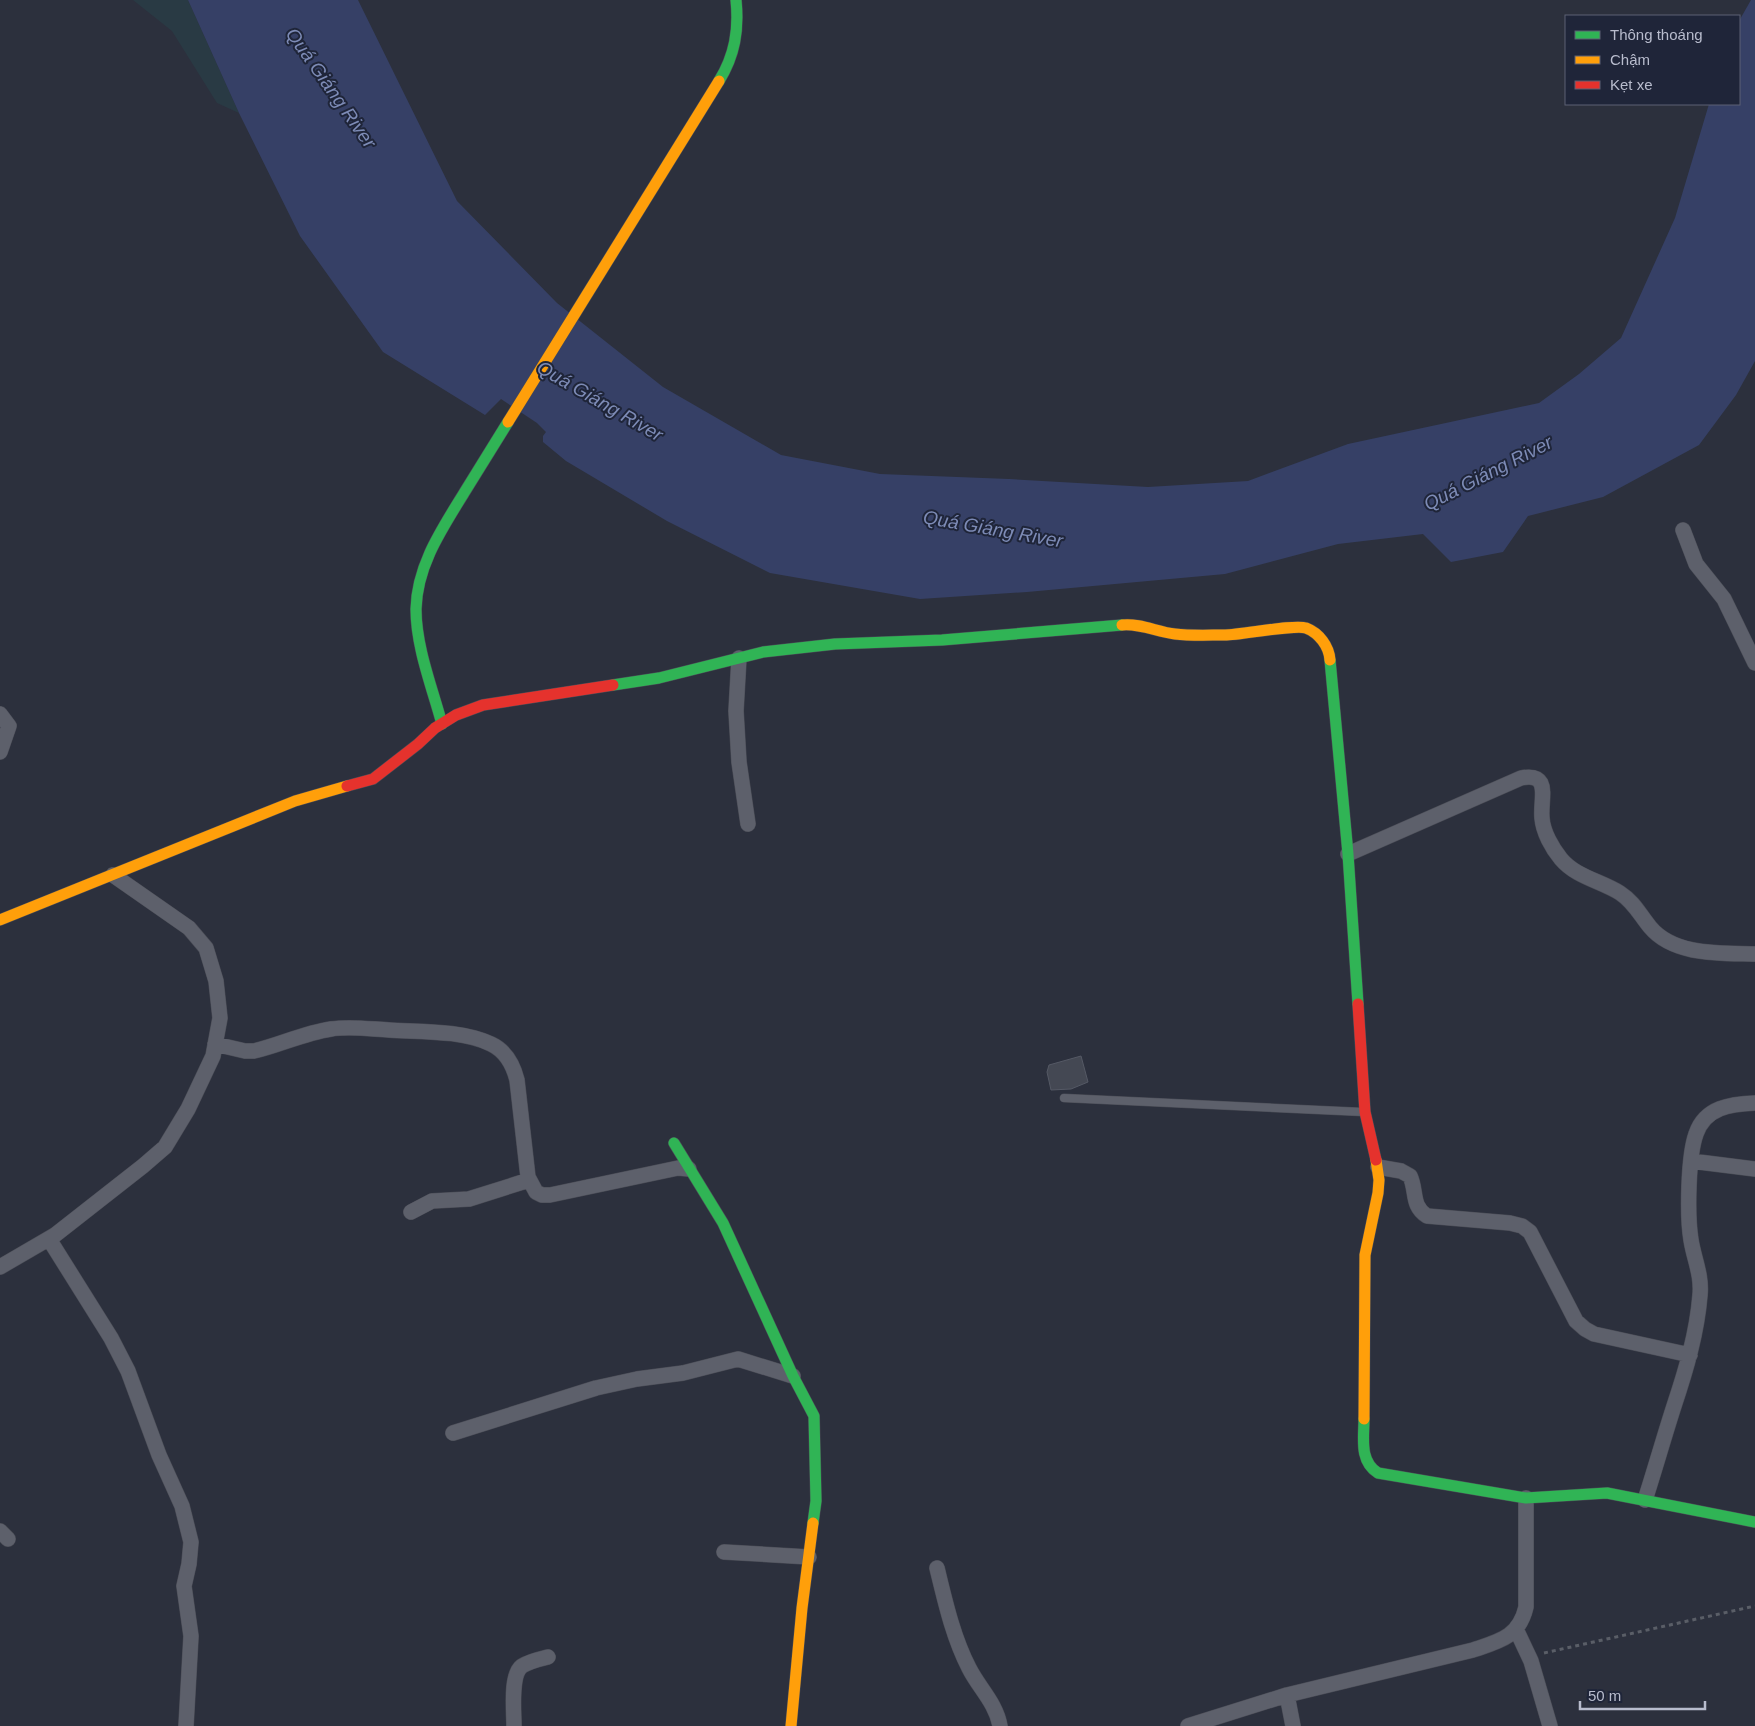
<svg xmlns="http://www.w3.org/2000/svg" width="1755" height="1726" font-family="Helvetica,sans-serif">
<rect width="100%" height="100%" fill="#2c303d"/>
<path fill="#293a44" d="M 133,0 L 188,0 L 239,113 L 217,103 L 172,31 Z"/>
<path fill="#364066" d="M 188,0 L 358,0 L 457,201 L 557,303 L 663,387 L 781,455 L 880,474 L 1009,479 L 1148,487 L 1248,481 L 1348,444 L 1539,403 L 1579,374 L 1621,338 L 1675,218 L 1709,104 L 1739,104 L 1739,21 L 1751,0 L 1755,0 L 1755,361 L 1736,395 L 1699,445 L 1603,497 L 1528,516 L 1503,552 L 1451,562 L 1423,534 L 1338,544 L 1225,574 L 1027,592 L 920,599 L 770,573 L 667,521 L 566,461 L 543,442 L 543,436 L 546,432 L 537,423 L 501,399 L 485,415 L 383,352 L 300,236 L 239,113 Z"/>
<path fill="#444853" stroke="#555965" d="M 1081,1056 L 1088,1082 L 1071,1089 L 1051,1090 L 1047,1072 L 1049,1065 Z"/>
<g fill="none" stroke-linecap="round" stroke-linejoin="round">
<defs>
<path id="lane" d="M 1064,1098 L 1363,1112"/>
<path id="street" d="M 1683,530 L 1696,564 L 1724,599 L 1755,663
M 739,658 L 736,711 L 739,762 L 748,824
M 0,714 L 9,726 L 0,752
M 1348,854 L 1521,778 C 1552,772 1540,799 1542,818 C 1543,832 1552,848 1561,859 C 1576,877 1601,881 1620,893 C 1634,902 1640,915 1650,927 C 1674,956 1721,953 1755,954
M 215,1044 L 245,1051 L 254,1051 C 280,1045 304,1033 331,1029 C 350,1026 370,1029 389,1030 C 420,1032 462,1030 491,1044 C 506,1051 513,1064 517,1080 L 528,1177 L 536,1192 L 542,1195 L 550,1195 L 678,1168 L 689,1169
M 1691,1161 L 1755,1169
M 1378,1167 L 1401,1171 L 1410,1176 C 1417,1191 1411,1206 1427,1216 L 1510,1223 L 1522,1226 L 1530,1232 L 1576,1321 L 1585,1329 L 1594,1334 L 1690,1355
M 411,1212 L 432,1201 L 469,1199 L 529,1180
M 49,1239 L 111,1338 L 128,1371 L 159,1455 L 182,1506 L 191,1542 L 189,1564 L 184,1586 L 191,1636 L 186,1726
M 0,1267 L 55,1235 L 143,1166 L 165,1147 L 188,1109 L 213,1056 L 220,1018 L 216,981 L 206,948 L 189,928 L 113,875
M 453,1433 L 596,1388 L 637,1379 L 683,1373 L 738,1359 L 793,1376
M 1645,1500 C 1655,1469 1664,1437 1674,1406 C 1686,1370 1697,1333 1700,1295 C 1702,1275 1694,1259 1691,1240 C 1687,1216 1688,1156 1696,1134 C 1705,1107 1731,1104 1755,1103
M 0,1531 L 8,1539
M 724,1552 L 809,1557
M 937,1568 C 945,1601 953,1637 969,1668 C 979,1688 996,1703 1000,1726
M 1516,1629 L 1531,1661 L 1550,1726
M 1287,1695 L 1293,1726
M 514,1726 C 514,1711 510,1675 522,1666 C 530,1661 540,1659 548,1657
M 1188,1726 L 1287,1695 L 1473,1650 C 1500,1641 1519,1637 1526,1607 L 1526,1498"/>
<path id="fast" d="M 719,81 C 735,55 739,30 736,0
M 1330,660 L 1348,854 L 1358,1004
M 613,685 L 659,678 L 763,652 L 835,644 L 942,640 L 1122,625
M 442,724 C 432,687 416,647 416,609 C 417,565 442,529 464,493 C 478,470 493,446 508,422
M 674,1143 L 723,1223 L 793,1376 L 814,1416 L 816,1501 L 813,1523
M 1364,1419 C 1364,1438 1359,1461 1378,1473 L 1526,1498 L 1607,1493 L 1755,1522"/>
<path id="slow" d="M 508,422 L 719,81
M 1122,625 C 1140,623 1157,632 1175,634 C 1191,636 1209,635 1225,635 C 1241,635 1295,624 1306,628 C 1319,633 1329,646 1330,660
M 0,920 L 295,801 L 347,786
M 1364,1419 L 1365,1255 L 1378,1193 L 1379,1180 L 1376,1160
M 791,1726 L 802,1608 L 813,1523"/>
<path id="jam" d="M 347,786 L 373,779 L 418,744 L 435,728 L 456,715 L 483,705 L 613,685
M 1358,1004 L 1365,1112 L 1376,1160"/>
</defs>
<use href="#lane" stroke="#4a4c56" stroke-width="9"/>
<use href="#street" stroke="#4a4c56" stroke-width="16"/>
<use href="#fast" stroke="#4a4c56" stroke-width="12"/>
<use href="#slow" stroke="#4a4c56" stroke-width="12"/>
<use href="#jam" stroke="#4a4c56" stroke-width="12"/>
<path stroke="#5a5e67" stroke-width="3" stroke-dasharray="4 4" stroke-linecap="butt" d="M 1544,1653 L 1755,1606"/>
<use href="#lane" stroke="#5d606b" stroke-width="8"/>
<use href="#street" stroke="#5d606b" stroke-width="15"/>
<use href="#fast" stroke="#30b455" stroke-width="11"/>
<use href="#slow" stroke="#ff9f0a" stroke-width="11"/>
<use href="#jam" stroke="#e5322d" stroke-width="11"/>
</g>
<g text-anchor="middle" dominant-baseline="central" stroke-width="4" stroke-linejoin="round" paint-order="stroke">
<g font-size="19" font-style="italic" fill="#7d8bb6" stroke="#1f2539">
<text transform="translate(331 88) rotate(55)">Quá Giáng River</text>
<text transform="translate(600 401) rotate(30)">Quá Giáng River</text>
<text transform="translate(1488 473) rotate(-27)">Quá Giáng River</text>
<text transform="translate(993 529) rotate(10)">Quá Giáng River</text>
</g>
</g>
<rect x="1565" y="15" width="175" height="90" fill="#1f2539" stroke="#5c6174"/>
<rect x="1575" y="31" width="25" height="8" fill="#30b455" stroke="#5c6174"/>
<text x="1610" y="40" font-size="15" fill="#b8bccd">Thông thoáng</text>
<rect x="1575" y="56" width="25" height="8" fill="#ff9f0a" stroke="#5c6174"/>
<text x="1610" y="65" font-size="15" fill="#b8bccd">Chậm</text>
<rect x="1575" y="81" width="25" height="8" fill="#e5322d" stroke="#5c6174"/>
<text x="1610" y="90" font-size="15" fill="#b8bccd">Kẹt xe</text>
<path d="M1580 1701v8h125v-8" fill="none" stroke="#b8bccd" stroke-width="2.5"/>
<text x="1588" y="1701" font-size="15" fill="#b8bccd" stroke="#1f2539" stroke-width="4" paint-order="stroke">50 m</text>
</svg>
